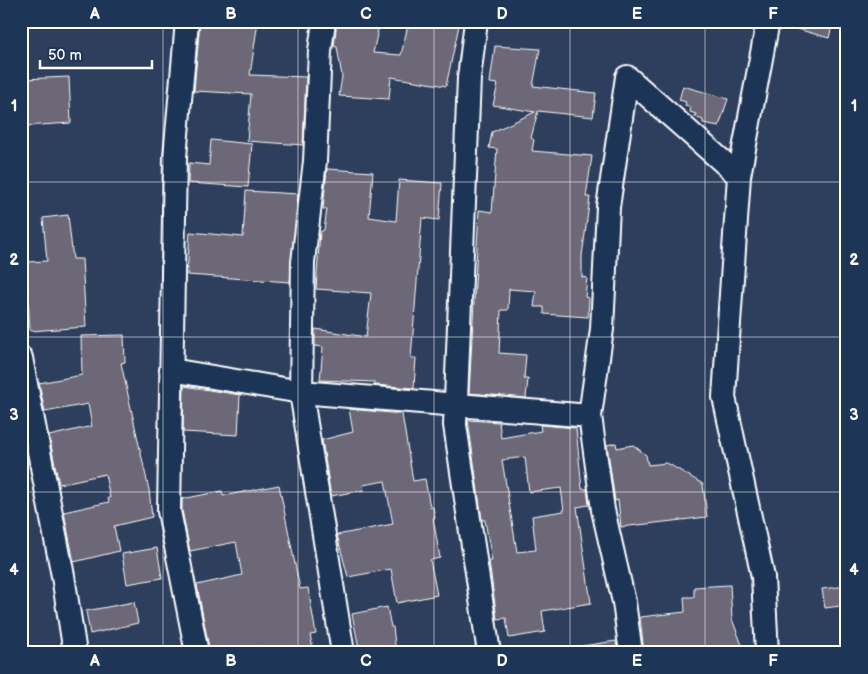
<svg xmlns="http://www.w3.org/2000/svg" width="868" height="674" font-family="'Balsamiq Sans',sans-serif">
<rect width="100%" height="100%" fill="#2d3f5d"/>
<filter id="ink" filterUnits="userSpaceOnUse"><feTurbulence type="fractalNoise" baseFrequency=".02" numOctaves="2"/><feDisplacementMap in="SourceGraphic" scale="10" xChannelSelector="R" yChannelSelector="G"/><feConvolveMatrix kernelMatrix="1 2 1 2 8 2 1 2 1" color-interpolation-filters="sRGB"/></filter>
<g filter="url(#ink)">
<path fill="#6c6777" stroke="#fff" fill-rule="evenodd" d="M 200,21 L 258,21 L 250,75 L 306,77 L 303,145 L 247,141 L 251,94 L 194,91 Z
M 337,21 L 380,21 L 373,53 L 401,55 L 409,21 L 460,21 L 446,86 L 391,77 L 389,99 L 339,96 L 342,76 L 337,47 L 334,46 Z
M 783,21 L 833,21 L 829,38 L 783,25 Z
M 495,46 L 540,49 L 533,86 L 596,93 L 593,117 L 538,111 L 531,138 L 534,140 L 532,151 L 592,156 L 586,197 L 590,197 L 582,256 L 582,277 L 587,278 L 585,297 L 589,298 L 588,317 L 544,314 L 544,307 L 534,307 L 536,291 L 509,289 L 508,310 L 501,310 L 499,353 L 526,355 L 524,379 L 528,379 L 526,398 L 469,393 L 479,210 L 492,212 L 497,149 L 489,148 L 492,132 L 535,112 L 493,105 L 498,84 L 490,83 Z
M 69,77 L 71,123 L 25,126 L 24,79 Z
M 683,86 L 728,99 L 719,126 L 703,123 L 703,120 L 695,117 L 696,114 L 690,112 L 691,107 L 685,105 L 686,102 L 679,100 Z
M 211,140 L 252,144 L 248,187 L 188,183 L 189,163 L 209,165 Z
M 327,169 L 373,172 L 369,217 L 396,221 L 399,180 L 442,183 L 439,220 L 422,218 L 411,358 L 416,358 L 414,388 L 375,385 L 375,382 L 320,380 L 323,347 L 315,346 L 315,329 L 366,337 L 371,293 L 316,289 L 320,232 L 324,230 L 327,209 L 323,209 Z
M 246,191 L 298,194 L 290,282 L 187,275 L 190,232 L 243,237 Z
M 68,215 L 73,259 L 82,259 L 86,327 L 30,331 L 26,262 L 47,261 L 43,218 Z
M 124,335 L 125,362 L 121,363 L 149,490 L 152,517 L 114,526 L 119,551 L 74,562 L 64,512 L 109,502 L 108,498 L 110,498 L 105,474 L 59,484 L 49,436 L 92,426 L 88,404 L 45,412 L 39,383 L 82,375 L 81,336 Z
M 184,386 L 240,395 L 238,435 L 183,432 Z
M 349,409 L 402,414 L 413,481 L 425,479 L 430,507 L 433,507 L 435,518 L 433,518 L 440,558 L 430,560 L 437,595 L 397,603 L 391,569 L 348,577 L 337,535 L 393,524 L 385,481 L 363,485 L 364,490 L 331,496 L 322,440 L 353,432 Z
M 468,420 L 499,422 L 501,438 L 541,431 L 540,425 L 576,428 L 582,489 L 587,489 L 589,505 L 577,507 L 591,603 L 542,611 L 545,632 L 509,638 L 506,618 L 497,619 L 489,561 L 492,561 L 485,520 L 482,520 ZM 525,457 L 529,492 L 561,488 L 564,511 L 532,516 L 536,550 L 517,552 L 502,460 Z
M 616,443 L 617,448 L 633,445 L 646,455 L 648,465 L 667,463 L 703,484 L 707,517 L 621,527 L 618,500 L 615,501 L 607,445 Z
M 279,485 L 300,589 L 308,588 L 316,634 L 310,635 L 314,653 L 262,653 L 261,646 L 210,653 L 197,585 L 242,575 L 236,542 L 190,551 L 182,510 L 182,499 L 222,491 L 223,496 Z
M 157,548 L 162,578 L 127,584 L 122,554 Z
M 730,585 L 732,619 L 745,653 L 644,653 L 640,617 L 685,612 L 684,597 L 694,597 L 694,587 Z
M 847,586 L 847,605 L 825,608 L 822,589 Z
M 134,602 L 138,623 L 90,634 L 86,611 Z
M 387,607 L 391,627 L 393,627 L 396,653 L 360,653 L 352,614 Z
M 616,641 L 618,653 L 583,653 L 582,646 Z"/>
<g fill="none" stroke-linecap="round" stroke-linejoin="round">
<defs>
<path id="minor" d="M 187,21 L 175,157 L 169,511 L 197,653
M 324,21 L 320,51 L 315,161 L 303,262 L 301,392 L 343,653
M 476,21 L 469,78 L 455,425 L 489,653
M 21,358 L 63,576 L 75,653
M 171,370 L 301,392 L 590,416
M 631,653 L 624,602 L 603,510 L 590,416 L 602,329 L 608,207 L 627,77 L 739,176
M 767,653 L 763,577 L 724,397 L 739,176 L 768,21"/>
</defs>
<use href="#minor" stroke="#fff" stroke-width="26"/>
<use href="#minor" stroke="#1d3557" stroke-width="22"/>
</g>
</g>
<path fill="none" stroke="#fff" stroke-width="1" stroke-opacity="0.55" d="M 163,21 L 163,653M 298,21 L 298,653M 434,21 L 434,653M 570,21 L 570,653M 705,21 L 705,653M 21,182 L 847,182M 21,337 L 847,337M 21,492 L 847,492"/>
<rect width="868" height="674" fill="none" stroke="#1d3557" stroke-width="55"/>
<path d="M40 60v8h112v-8" fill="none" stroke="#ffffff" stroke-width="2.5"/>
<text x="48" y="60" font-size="15" fill="#ffffff" stroke="#1d3557" stroke-width="4" paint-order="stroke">50 m</text>
<rect x="28" y="28" width="812" height="618" fill="none" stroke="#fff" stroke-width="2"/>
<g font-size="16" text-anchor="middle" font-weight="bold" fill="#fff">
<text x="95" y="19">A</text>
<text x="231" y="19">B</text>
<text x="366" y="19">C</text>
<text x="502" y="19">D</text>
<text x="637" y="19">E</text>
<text x="773" y="19">F</text>
<text x="14" y="111">1</text>
<text x="854" y="111">1</text>
<text x="14" y="265">2</text>
<text x="854" y="265">2</text>
<text x="14" y="420">3</text>
<text x="854" y="420">3</text>
<text x="14" y="575">4</text>
<text x="854" y="575">4</text>
<text x="95" y="666">A</text>
<text x="231" y="666">B</text>
<text x="366" y="666">C</text>
<text x="502" y="666">D</text>
<text x="637" y="666">E</text>
<text x="773" y="666">F</text>
</g>
</svg>
